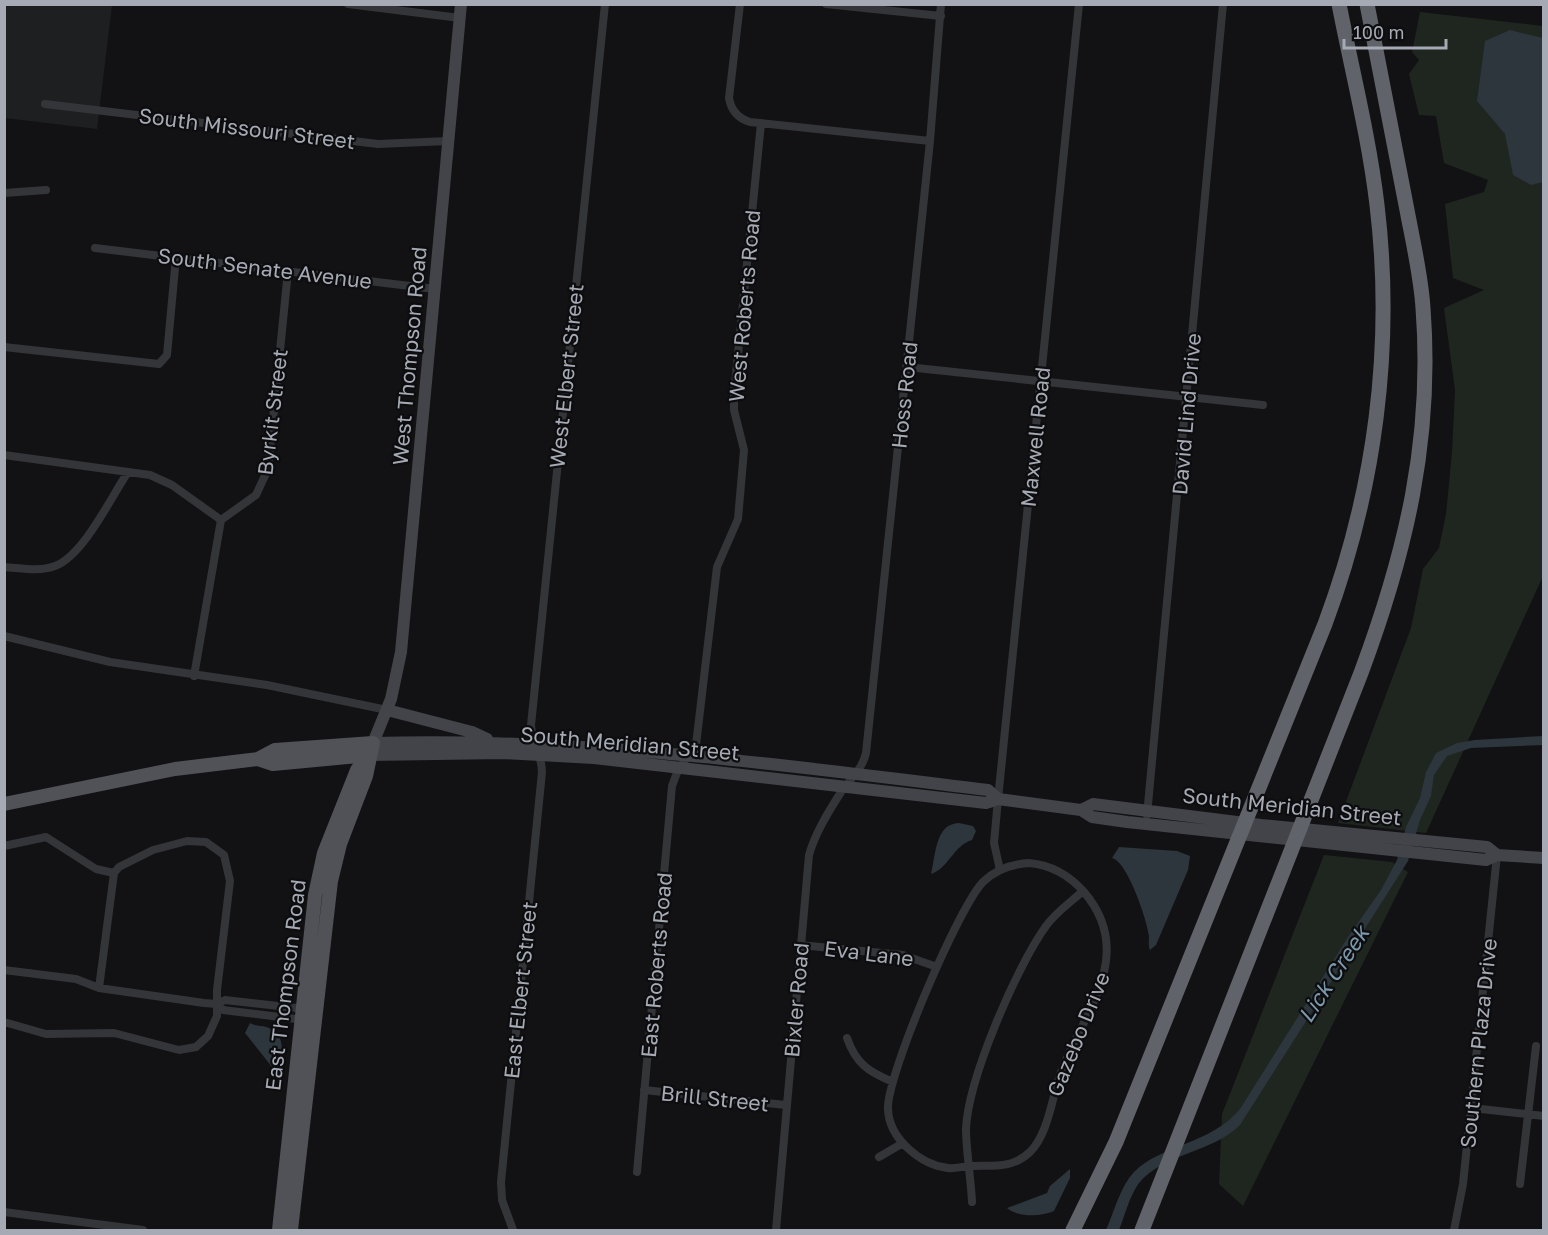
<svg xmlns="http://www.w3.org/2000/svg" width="1548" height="1235" font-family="'Golos Text',sans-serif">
<rect width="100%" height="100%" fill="#121214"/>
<path fill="#1e1f21" d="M 5,5 L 112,5 L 97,129 L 5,118 Z"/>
<path fill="#1f261f" d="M 1420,12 L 1543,26 L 1543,576 L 1426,833 L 1338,823 L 1411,628 L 1423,569 L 1439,548 L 1446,514 L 1452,453 L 1455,390 L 1444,308 L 1484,290 L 1453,278 L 1445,204 L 1484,192 L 1488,180 L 1444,163 L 1436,116 L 1419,115 L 1409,74 L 1419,60 L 1412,52 Z
M 1324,855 L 1392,862 L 1408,872 L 1243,1206 L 1219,1184 L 1222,1114 Z"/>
<path fill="#2c363c" d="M 1510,30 L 1543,38 L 1543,182 L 1531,185 L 1513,175 L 1505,134 L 1477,101 L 1485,41 Z
M 1543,736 L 1543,745 L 1471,748 L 1447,756 L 1434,775 L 1431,796 L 1420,820 L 1408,861 L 1240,1125 C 1212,1153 1164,1153 1139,1183 C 1129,1197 1125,1215 1119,1230 L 1106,1230 C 1114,1212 1120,1187 1134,1172 C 1162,1144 1210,1145 1240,1109 L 1348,937 L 1381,890 L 1397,860 L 1406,827 L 1420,798 L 1426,772 L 1436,753 L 1457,743 L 1475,740 Z
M 959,823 L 973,826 L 976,831 L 972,840 C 953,846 949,868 931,874 C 936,854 935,824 959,823 Z
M 1119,847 L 1177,851 L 1190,856 L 1188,870 L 1156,945 L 1150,950 C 1148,945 1149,941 1149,936 C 1147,919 1127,861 1112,858 Z
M 250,1023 C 257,1027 263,1025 269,1028 C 286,1036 283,1054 278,1069 L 272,1067 L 245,1033 Z
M 1070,1169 L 1070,1178 L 1054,1211 C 1041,1217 1017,1217 1007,1208 L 1047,1193 L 1050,1186 Z"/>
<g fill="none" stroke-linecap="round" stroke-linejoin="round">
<path stroke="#343539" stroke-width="8" d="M 348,4 L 460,18
M 740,4 L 729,98 C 731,110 737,118 750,122 L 930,141
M 826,4 L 941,16
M 45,104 L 378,144 L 448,141
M 4,193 L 46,190
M 95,248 L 435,289
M 4,347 L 159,364 L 167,355 L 176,257
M 907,367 L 1263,405
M 4,455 L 150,475 L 172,485 L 221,520
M 4,567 C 21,568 39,572 55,566 C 84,555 111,497 128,472
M 4,636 L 110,662 L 267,685 L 387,710
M 194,676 L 221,520 L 256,495 L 268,469 L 288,271
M 1147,815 L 1223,4
M 4,846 L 46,837 L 96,869 L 114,873
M 1029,863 C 1051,865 1070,876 1084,892 C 1137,954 1084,1012 1061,1072 C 1052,1096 1049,1133 1030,1152 C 1012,1169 993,1165 971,1166 C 963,1166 956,1169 948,1168 C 921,1165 889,1139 888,1109 C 886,1077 960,903 984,881 C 997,869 1012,864 1029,863 Z
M 1000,870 L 994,843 L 998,799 L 1079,4
M 800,945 L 903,955 L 937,967
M 4,970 L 76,979 L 99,988 L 204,1003 L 217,1004 L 225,1000 L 305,1009
M 99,988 L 114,873
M 217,1004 L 223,1010 L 304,1020
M 4,1022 L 46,1034 L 114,1033 L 179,1050 L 196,1047 L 208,1036 L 217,1016 L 217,990 L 230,881 L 224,855 L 206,842 L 187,841 L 153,850 L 119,867 L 114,873
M 847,1038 C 856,1064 869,1072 893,1082
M 644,1090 L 786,1105
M 1472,1108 L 1544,1116
M 879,1157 L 903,1143
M 637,1172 L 672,786 L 678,770 L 696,745 L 717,567 L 738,519 L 744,450 L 734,410 L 734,394 L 761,123
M 1520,1184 L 1536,1046
M 972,1202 C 971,1179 966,1150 966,1129 C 968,1079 1017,966 1046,926 C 1056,912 1071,902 1083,891
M 4,1212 L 143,1230
M 513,1230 L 502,1200 L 501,1182 L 542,772 C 542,755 532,742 531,725 L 605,4
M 776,1230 L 809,855 C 815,833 829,811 841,792 C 850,779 862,770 866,753 L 930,141 L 941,4
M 1454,1230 L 1463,1184 L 1497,855"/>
<path stroke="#424449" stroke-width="12" d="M 461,4 L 401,652 L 391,699 L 373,743 C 580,737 784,765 988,790 L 998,799
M 387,710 L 472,732 L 487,739
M 369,755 L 503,753 L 594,758 L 986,803 L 998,799 L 1081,810 L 1092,817 L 1127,822 L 1486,860 L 1497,855 L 1544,858
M 1081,810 L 1093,804 L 1261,825 L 1487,847 L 1497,855"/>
<path stroke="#505257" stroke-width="14" d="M 258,759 L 275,750 L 373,743 L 366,776 L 340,844 L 331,881 L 291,1230
M 4,804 L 175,769 L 258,759 L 273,764 L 369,755
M 279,1230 L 315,895 L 324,853 L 357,770 L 368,757"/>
<path stroke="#606369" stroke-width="15" d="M 1073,1230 L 1116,1142 L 1325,624 C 1375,490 1394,347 1377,205 C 1369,137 1352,71 1339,4
M 1142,1230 L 1361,673 C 1406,552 1433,439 1423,308 C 1421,276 1413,242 1407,210 C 1394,141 1380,73 1367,4"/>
</g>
<g text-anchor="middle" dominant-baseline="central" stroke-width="4.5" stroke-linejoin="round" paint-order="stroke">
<g font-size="21" fill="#a5aab4" stroke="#0d0d0f">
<text transform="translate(247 128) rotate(7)">South Missouri Street</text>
<text transform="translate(265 268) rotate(7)">South Senate Avenue</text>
<text transform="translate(744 306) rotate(-85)">West Roberts Road</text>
<text transform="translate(409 356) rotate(-85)">West Thompson Road</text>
<text transform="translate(566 376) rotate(-84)">West Elbert Street</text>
<text transform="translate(904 395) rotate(-84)">Hoss Road</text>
<text transform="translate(272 412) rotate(-83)">Byrkit Street</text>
<text transform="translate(1186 414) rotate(-85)">David Lind Drive</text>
<text transform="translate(1035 437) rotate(-84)">Maxwell Road</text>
<text transform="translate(630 743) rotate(5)">South Meridian Street</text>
<text transform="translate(1292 806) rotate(6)">South Meridian Street</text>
<text transform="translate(869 953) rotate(7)">Eva Lane</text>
<text transform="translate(656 965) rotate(-85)">East Roberts Road</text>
<text transform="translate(285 985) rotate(-83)">East Thompson Road</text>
<text transform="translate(520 990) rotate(-84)">East Elbert Street</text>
<text transform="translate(796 1000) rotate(-85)">Bixler Road</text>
<text transform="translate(1078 1034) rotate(-68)">Gazebo Drive</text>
<text transform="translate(1478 1043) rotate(-84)">Southern Plaza Drive</text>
<text transform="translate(715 1098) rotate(6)">Brill Street</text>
</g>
<g font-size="22" font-style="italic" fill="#7d9aad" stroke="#0d0d0f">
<text transform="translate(1333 974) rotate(-57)">Lick Creek</text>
</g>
</g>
<rect width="1548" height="1235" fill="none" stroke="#a5aab4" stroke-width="12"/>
<path d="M1344 39v9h102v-9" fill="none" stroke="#a5aab4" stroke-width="3"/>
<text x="1353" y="39" font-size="18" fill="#a5aab4" stroke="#0d0d0f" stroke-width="4.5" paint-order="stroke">100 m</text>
</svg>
